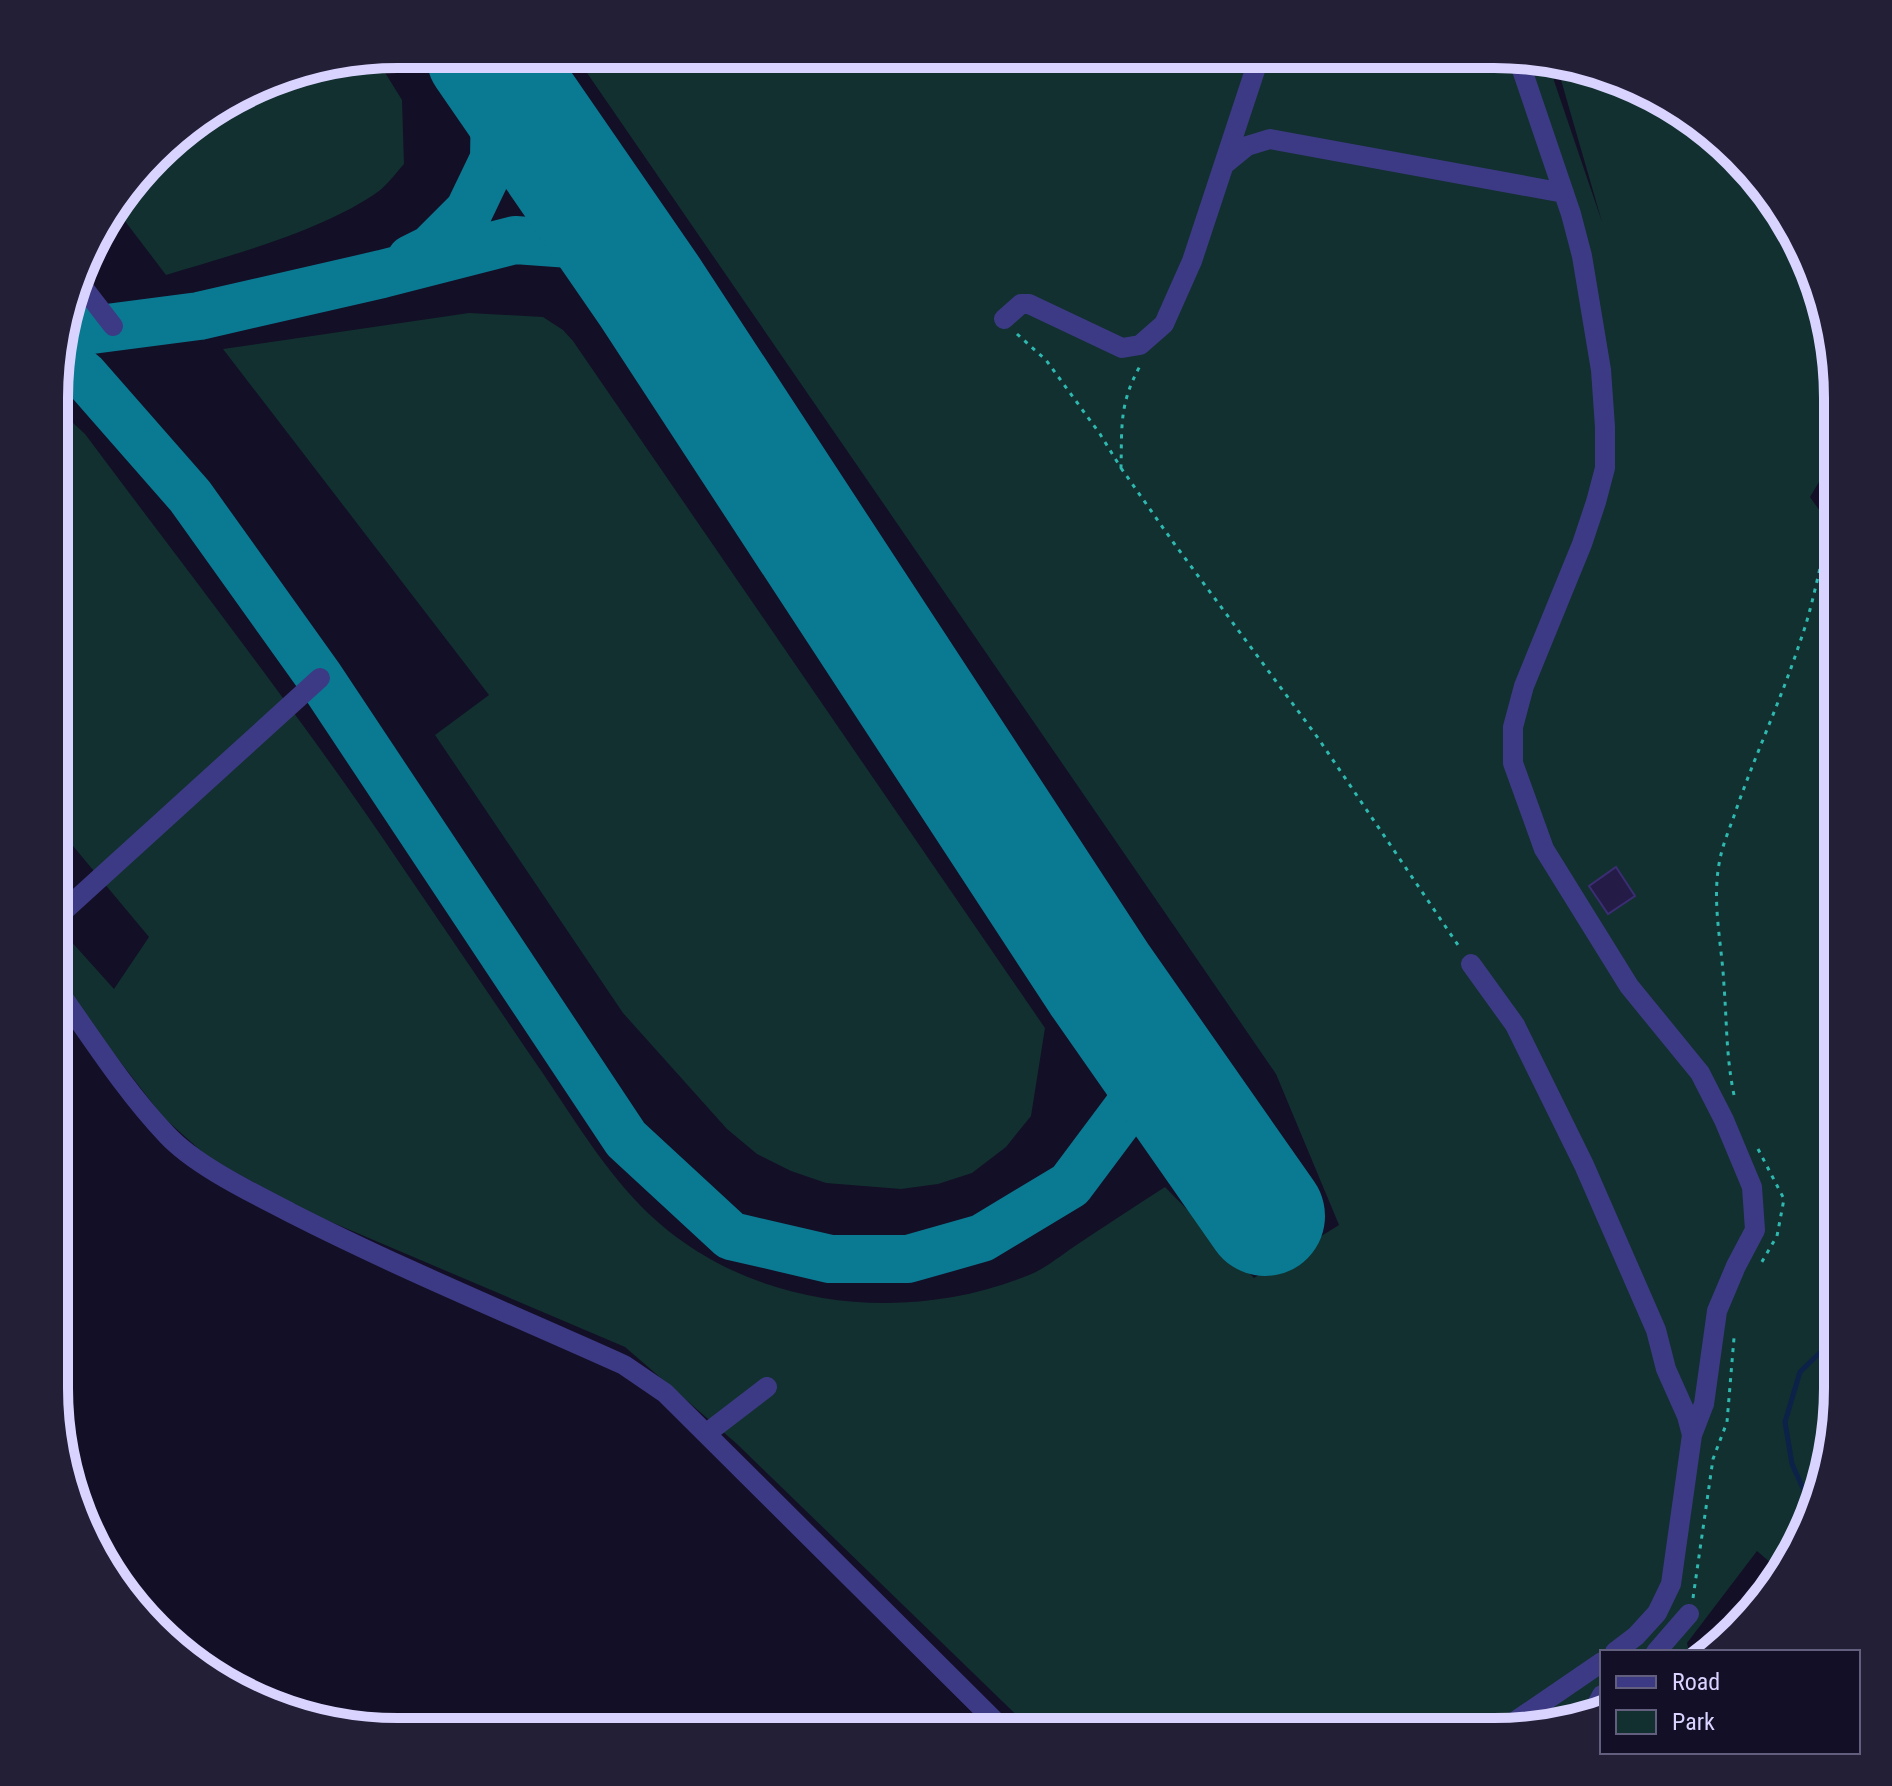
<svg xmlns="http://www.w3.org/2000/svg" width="1892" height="1786" font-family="'Roboto Condensed',sans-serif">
<rect width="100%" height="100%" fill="#130f26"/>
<path fill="#12302f" d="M 574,54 L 1517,55 L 1548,63 L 1602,222 L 1557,66 L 1647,90 L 1753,172 L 1812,267 L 1837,375 L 1837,452 L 1810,497 L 1837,535 L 1838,1388 L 1803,1540 L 1779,1570 L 1757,1551 L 1687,1643 L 1689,1652 L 1602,1652 L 1602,1695 L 1588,1715 L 1516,1731 L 1034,1732 L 737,1444 L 625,1347 L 310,1213 L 209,1158 L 163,1117 L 57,980 L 57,930 L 60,929 L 114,989 L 149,937 L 58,828 L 60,411 L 85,434 C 191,576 300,715 399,862 C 447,932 494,1002 542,1072 C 578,1125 611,1181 659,1223 C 759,1310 910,1324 1029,1275 C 1046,1268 1060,1256 1075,1246 C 1105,1226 1135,1206 1165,1187 L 1254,1278 L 1339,1225 L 1276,1074 Z
M 376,58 L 402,100 L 404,164 C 396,173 388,184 379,191 C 323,231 232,255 166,275 L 115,208 L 172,139 L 287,72 Z
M 469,313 L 543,317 L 563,330 L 573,341 L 1045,1028 L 1031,1116 L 1006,1147 L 972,1173 L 938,1184 L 901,1189 L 826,1183 L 791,1171 L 757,1154 L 727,1129 L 623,1013 L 435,735 L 489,695 L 223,349 Z"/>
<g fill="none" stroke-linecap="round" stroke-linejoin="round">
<path stroke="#0c2248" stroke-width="5" d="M 1811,1506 L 1792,1464 L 1785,1422 L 1800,1372 L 1838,1335"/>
<path stroke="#0a7a92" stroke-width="48" d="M 411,259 L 431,249 L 469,211 L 494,159 L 495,97 L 479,54
M 61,334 L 199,316 L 382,274 L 515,240 L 570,244 L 602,257 L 650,292
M 60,365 L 83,374 L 190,496 L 320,678 L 626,1139 L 731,1236 L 830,1259 L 908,1259 L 982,1238 L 1070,1185 L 1132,1102 L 1130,1055 L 1100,980"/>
<path stroke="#0a7a92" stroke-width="120" d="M 486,54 L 650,292 L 1100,980 L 1265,1216"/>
</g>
<path fill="#241b47" stroke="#3b2d73" stroke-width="2" d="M 1616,867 L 1635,896 L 1608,914 L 1589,886 Z"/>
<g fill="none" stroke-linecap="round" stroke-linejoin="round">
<path stroke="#2fb8b0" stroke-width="3" stroke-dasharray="4 6" stroke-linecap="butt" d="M 1017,334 L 1046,360 L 1100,434 L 1121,468 C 1122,426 1119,404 1140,366
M 1121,468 L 1173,542 L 1318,738 L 1460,948
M 1734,1095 C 1726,1056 1727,1024 1724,986 C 1722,944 1711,901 1720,859 C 1723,843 1730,828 1735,813 C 1755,755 1781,700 1800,642 C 1816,598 1821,551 1837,508
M 1758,1149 L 1784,1199 L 1777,1236 L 1760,1265
M 1693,1598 L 1713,1459 L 1727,1422 L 1734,1338"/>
<path stroke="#3d3a85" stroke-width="20" d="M 1517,55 L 1571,214 L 1582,256 L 1601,370 L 1605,427 L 1605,468 L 1596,502 L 1582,544 L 1524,686 L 1513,727 L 1513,763 L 1544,849 L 1629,986 L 1700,1073 L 1724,1120 L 1752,1187 L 1755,1230 L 1736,1266 L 1717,1311 L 1704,1404 L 1692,1435 L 1671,1584 L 1657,1613 L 1636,1636 L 1615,1652
M 1225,164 L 1247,146 L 1270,139 L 1564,193
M 79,282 L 113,326
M 1004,319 L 1021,304 L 1029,304 L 1122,348 L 1140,345 L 1164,324 L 1192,261 L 1260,55
M 57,917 L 320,678
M 1471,964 L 1515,1025 L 1584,1165 L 1656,1330 L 1666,1369 L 1687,1416 L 1692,1435
M 57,989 C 91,1037 126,1092 167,1135 C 196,1166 253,1193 291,1213 C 399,1268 513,1315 624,1365 L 665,1393 L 1006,1732
M 707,1433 L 767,1387
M 1656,1652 L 1689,1614
M 1592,1714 L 1602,1695
M 1501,1731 L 1602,1662"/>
</g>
<path d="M0 0H1892V1786H0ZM398 68H1494A330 330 0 0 1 1824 398V1388A330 330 0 0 1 1494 1718H398A330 330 0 0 1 68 1388V398A330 330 0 0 1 398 68Z" fill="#231f37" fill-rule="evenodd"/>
<path fill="none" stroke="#d9d4ff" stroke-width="10" d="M398 68H1494A330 330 0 0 1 1824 398V1388A330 330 0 0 1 1494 1718H398A330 330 0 0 1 68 1388V398A330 330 0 0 1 398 68Z"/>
<rect x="1600" y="1650" width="260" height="104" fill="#130f26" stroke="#625e7d" stroke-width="2"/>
<rect x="1616" y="1676" width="40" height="12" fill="#3d3a85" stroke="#625e7d" stroke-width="2"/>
<text x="1672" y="1690" font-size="24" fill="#d9d4ff">Road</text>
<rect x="1616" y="1710" width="40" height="24" fill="#12302f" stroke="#625e7d" stroke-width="2"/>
<text x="1672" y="1730" font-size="24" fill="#d9d4ff">Park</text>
</svg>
